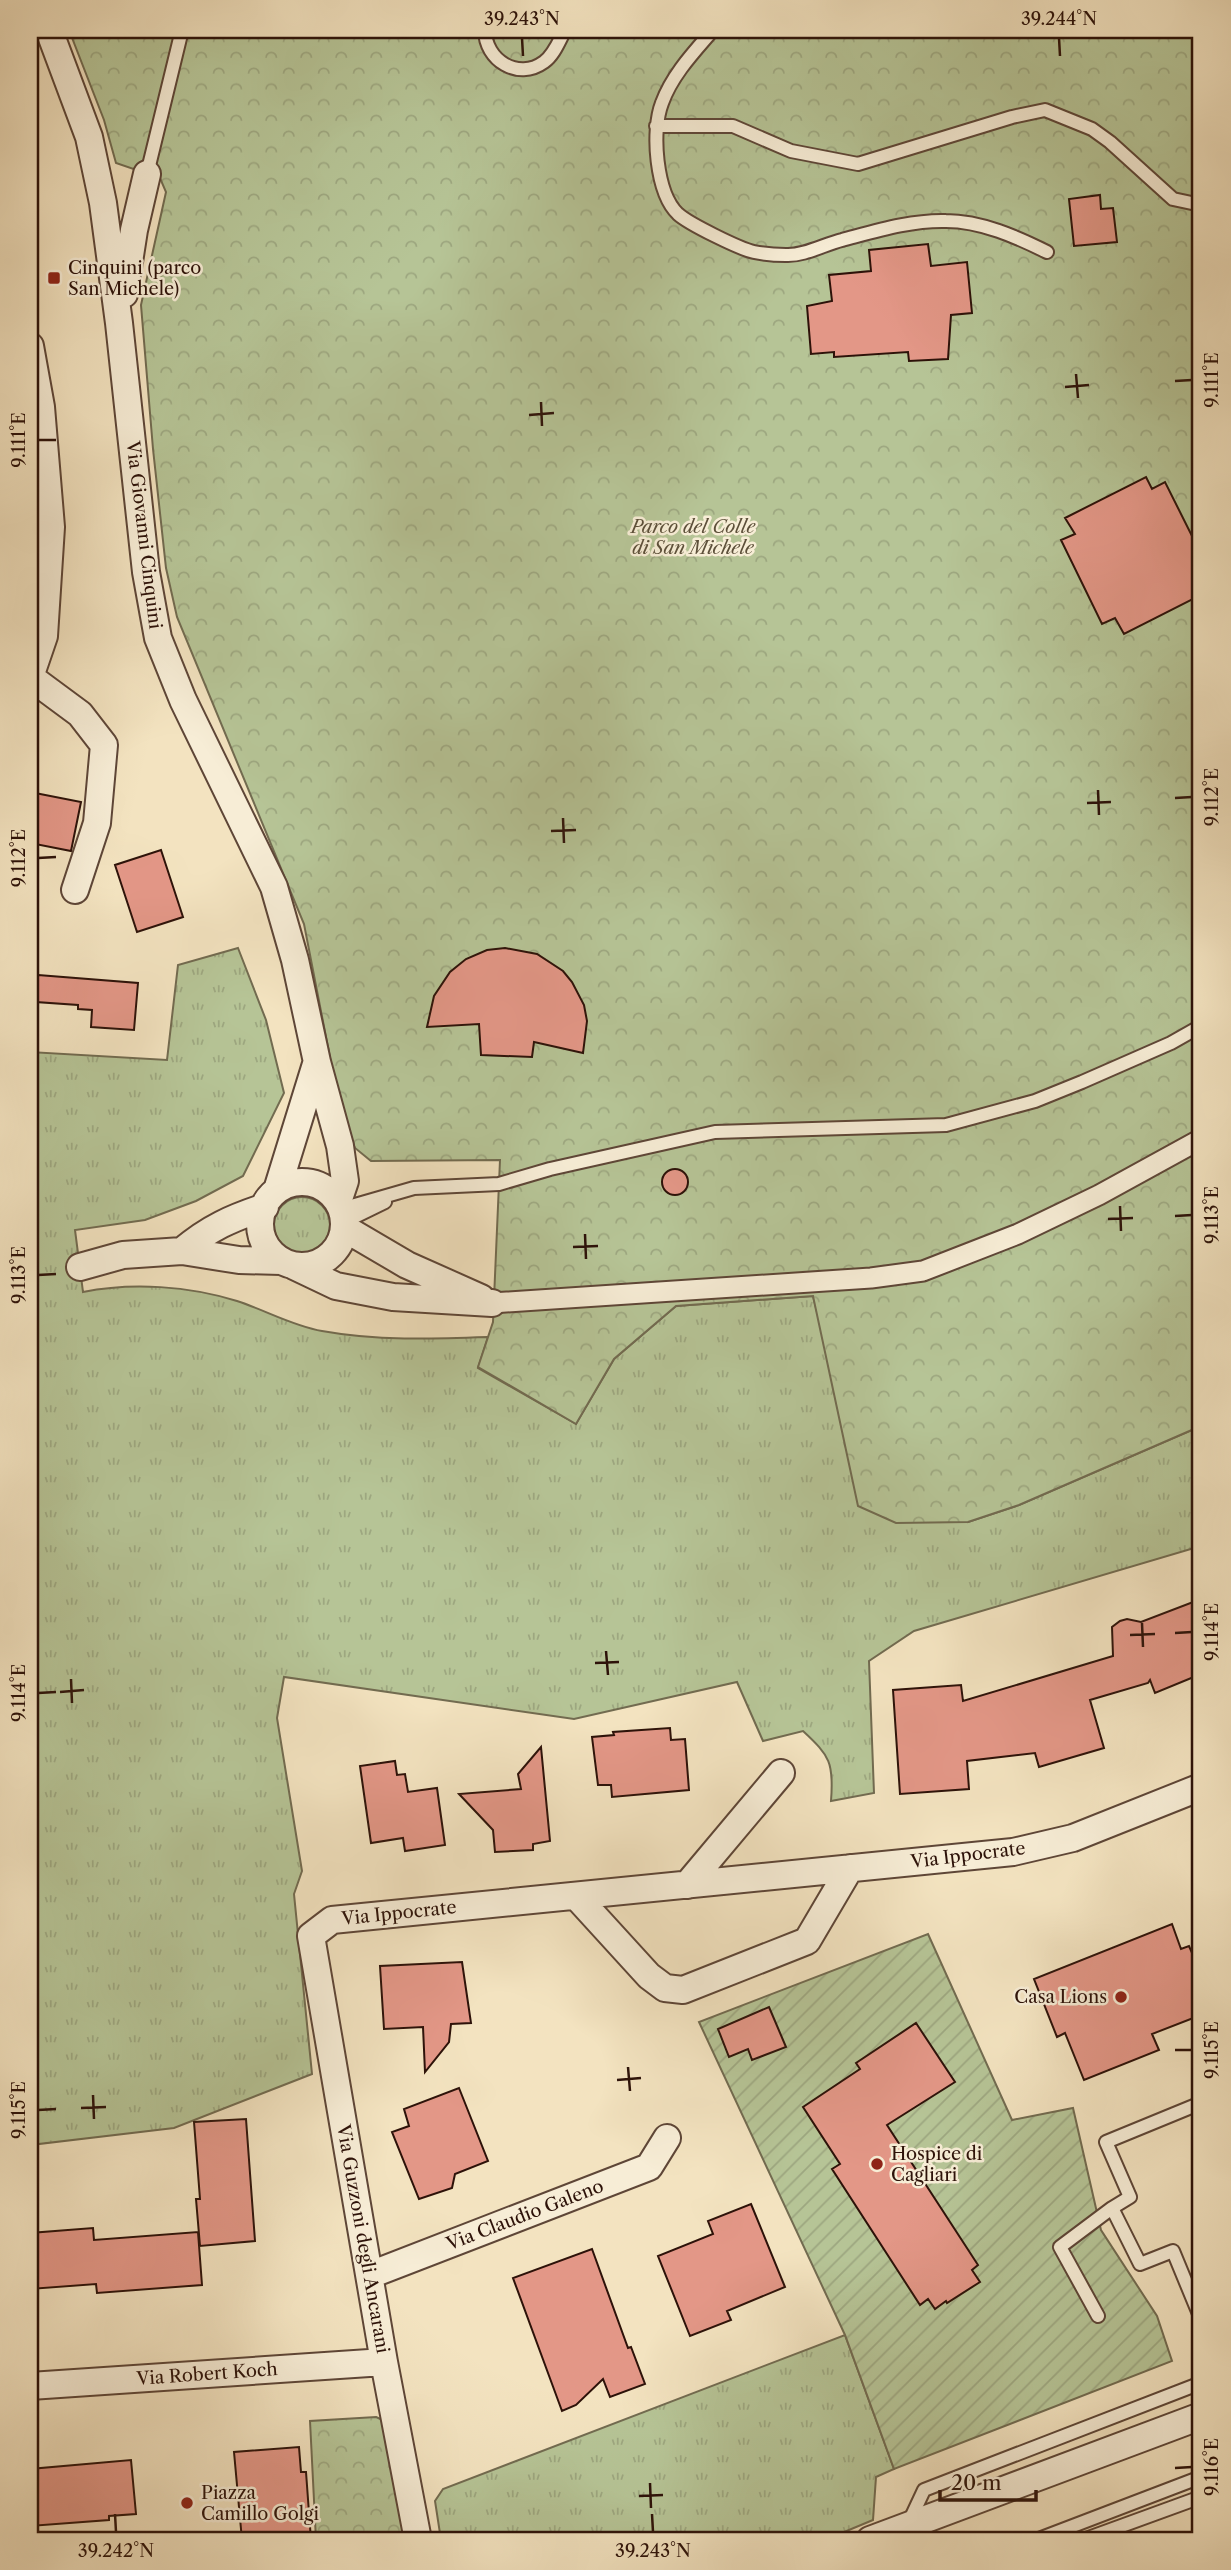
<svg xmlns="http://www.w3.org/2000/svg" width="1231" height="2570" font-family="'Libre Caslon Text',serif">
<defs>
<pattern id="grass-tufts" width="24" height="20" patternUnits="userSpaceOnUse" patternTransform="scale(1.75)"><rect width="24" height="20" fill="#b6c496"/><path d="M3 7l-1-3M5 7V3M7 7l1-3M15 17l-1-3M17 17v-4M19 17l1-3" fill="none" stroke="#9da780"/></pattern>
<pattern id="forest-crowns" width="20" height="18" patternUnits="userSpaceOnUse" patternTransform="scale(1.75)"><rect width="20" height="18" fill="#b6c496"/><path d="M2 6a3 3 0 1 1 6 0M12 15a3 3 0 1 1 6 0" fill="none" stroke="#9da780"/></pattern>
<pattern id="garden-furrows" width="10" height="10" patternUnits="userSpaceOnUse" patternTransform="scale(1.75)"><rect width="10" height="10" fill="#b6c496"/><path d="M-1 1l2-2M0 10L10 0M9 11l2-2" fill="none" stroke="#9da780"/></pattern>
</defs>
<rect width="100%" height="100%" fill="#f3e3c0"/>
<filter id="stains"><feTurbulence type="fractalNoise" baseFrequency=".00286" numOctaves="4"/><feColorMatrix values="0 0 0 0 .2 0 0 0 0 .09 0 0 0 0 .02 0 0 0 .5 -.17"/></filter>
<radialGradient id="worn" r=".72"><stop offset=".6" stop-color="#630" stop-opacity="0"/><stop offset="1" stop-color="#630" stop-opacity=".3"/></radialGradient>
<path fill="url(#grass-tufts)" stroke="#726b50" stroke-width="2" d="M 238,948 L 266,1020 L 284,1093 L 243,1176 L 196,1201 L 145,1220 L 75,1230 L 83,1292 C 132,1282 189,1286 237,1301 C 265,1310 293,1326 322,1331 C 377,1341 432,1339 488,1337 L 478,1368 L 576,1424 L 614,1359 L 676,1306 L 813,1296 L 817,1312 L 968,1522 L 1019,1505 L 1201,1426 L 1201,1546 L 914,1631 L 869,1661 L 874,1793 L 831,1801 C 834,1763 830,1756 803,1731 L 763,1741 L 737,1682 L 574,1719 L 284,1677 L 277,1718 L 302,1871 L 294,1894 L 312,2074 L 174,2128 L 30,2145 L 30,1052 L 167,1060 L 178,965 Z
M274 1225a28 28 0 1 1 56 0a28 28 0 1 1-56 0Z
M 845,2335 L 894,2469 L 876,2477 L 873,2520 L 825,2540 L 441,2540 L 435,2501 L 443,2489 Z"/>
<path fill="url(#forest-crowns)" stroke="#726b50" stroke-width="2" d="M 69,30 L 1201,30 L 1201,1426 L 1019,1505 L 968,1522 L 896,1523 L 858,1506 L 813,1296 L 676,1306 L 614,1359 L 576,1424 L 478,1367 L 493,1322 L 500,1160 L 371,1161 L 355,1148 L 341,1114 L 304,924 L 177,617 L 166,568 L 153,449 L 141,305 L 166,192 L 160,178 L 116,163 L 104,120 Z
M 376,2417 L 385,2421 L 408,2540 L 316,2540 L 310,2421 Z"/>
<path fill="url(#garden-furrows)" stroke="#726b50" stroke-width="2" d="M 928,1934 L 1012,2120 L 1073,2108 L 1101,2230 L 1157,2316 L 1172,2361 L 894,2469 L 845,2335 L 699,2022 Z"/>
<path fill="#e39787" stroke="#2d1209" stroke-width="2" d="M 1100,195 L 1101,209 L 1113,208 L 1117,242 L 1074,246 L 1069,199 Z
M 928,244 L 931,266 L 967,262 L 972,313 L 951,315 L 948,359 L 909,361 L 908,352 L 834,357 L 834,352 L 811,354 L 807,306 L 832,301 L 829,275 L 871,271 L 869,250 Z
M 1146,477 L 1152,489 L 1165,482 L 1201,554 L 1201,595 L 1124,634 L 1115,618 L 1102,624 L 1061,540 L 1075,534 L 1065,518 Z
M 30,792 L 81,802 L 71,851 L 30,843 Z
M 161,850 L 183,917 L 137,932 L 115,865 Z
M 505,948 L 537,954 L 563,971 L 572,982 L 584,1005 L 587,1021 L 583,1053 L 534,1042 L 532,1057 L 481,1055 L 479,1024 L 427,1027 L 434,996 L 450,972 L 466,959 L 487,950 Z
M 38,975 L 138,983 L 134,1030 L 91,1027 L 92,1010 L 78,1009 L 78,1005 L 36,1002 Z
M662 1182a13 13 0 1 1 26 0a13 13 0 1 1-26 0Z
M 1201,1599 L 1201,1674 L 1155,1693 L 1150,1680 L 1148,1683 L 1090,1700 L 1104,1748 L 1039,1767 L 1035,1753 L 967,1761 L 969,1789 L 900,1794 L 893,1690 L 961,1685 L 963,1701 L 1113,1656 L 1112,1627 L 1120,1621 L 1127,1619 L 1141,1622 Z
M 670,1728 L 671,1740 L 685,1739 L 689,1790 L 612,1797 L 611,1785 L 598,1785 L 592,1737 L 614,1735 L 613,1732 Z
M 541,1747 L 550,1841 L 533,1844 L 533,1850 L 495,1852 L 493,1830 L 459,1794 L 521,1789 L 518,1774 Z
M 395,1761 L 397,1775 L 405,1774 L 408,1792 L 437,1788 L 445,1845 L 405,1851 L 403,1838 L 371,1843 L 360,1766 Z
M 1172,1924 L 1181,1949 L 1189,1946 L 1192,1953 L 1201,1949 L 1201,2015 L 1152,2034 L 1159,2050 L 1084,2080 L 1065,2033 L 1057,2037 L 1034,1979 Z
M 462,1962 L 471,2023 L 451,2024 L 449,2042 L 425,2072 L 423,2027 L 384,2029 L 380,1966 Z
M 769,2007 L 786,2047 L 752,2060 L 748,2049 L 729,2057 L 718,2029 Z
M 916,2023 L 955,2082 L 887,2125 L 978,2265 L 972,2270 L 980,2282 L 947,2303 L 946,2301 L 935,2309 L 928,2299 L 920,2305 L 832,2169 L 840,2164 L 803,2107 L 860,2069 L 856,2063 Z
M 459,2088 L 488,2161 L 455,2174 L 452,2188 L 419,2199 L 392,2132 L 409,2126 L 404,2109 Z
M 246,2119 L 255,2241 L 200,2246 L 196,2199 L 200,2199 L 194,2122 Z
M 751,2204 L 785,2287 L 727,2311 L 731,2320 L 690,2336 L 658,2256 L 713,2234 L 708,2221 Z
M 93,2228 L 94,2240 L 198,2232 L 202,2285 L 97,2293 L 96,2284 L 30,2289 L 30,2233 Z
M 592,2249 L 628,2348 L 631,2347 L 645,2384 L 610,2397 L 603,2379 L 576,2405 L 562,2411 L 513,2278 Z
M 299,2447 L 301,2472 L 306,2472 L 311,2540 L 242,2540 L 234,2452 Z
M 131,2460 L 136,2514 L 109,2516 L 109,2520 L 30,2526 L 30,2469 Z"/>
<g fill="none" stroke-linecap="round" stroke-linejoin="round">
<defs>
<path id="service" d="M 485,30 C 485,60 518,81 544,62 C 554,55 559,41 565,30
M 713,30 C 694,52 672,75 662,103 C 651,131 656,193 678,214 C 689,224 740,249 754,252 C 764,254 776,255 786,255 C 804,256 825,244 842,240 C 876,231 911,220 946,221 C 981,221 1017,237 1047,252
M 656,126 L 733,126 L 791,151 L 858,164 L 1012,117 L 1045,110 L 1092,129 L 1110,142 L 1173,199 L 1201,205
M 147,174 L 182,30
M 341,1209 L 414,1188 L 499,1184 L 550,1169 L 715,1132 L 946,1125 L 1035,1101 L 1082,1082 L 1171,1043 L 1201,1026
M 344,1222 L 385,1202
M 1201,2103 L 1106,2142 L 1130,2197 L 1112,2208 L 1140,2264 L 1173,2251 L 1199,2314 L 1201,2313
M 1098,2316 L 1060,2247 L 1112,2208
M 909,2522 L 924,2490 L 1201,2383
M 1036,2540 L 1201,2477
M 1083,2540 L 1201,2497"/>
<path id="pedestrian" d="M 492,1303 L 871,1278 L 923,1271 L 1018,1234 L 1099,1195 L 1201,1139"/>
<path id="minor" d="M 49,30 L 89,137 L 103,203 L 119,323 L 146,572 L 158,638 L 183,700 L 274,887 L 295,960 L 317,1062 L 340,1146 L 345,1181 L 338,1202
M 124,294 L 134,230 L 147,174
M 30,346 L 41,407 L 51,527 L 44,636 L 30,677
M 30,677 L 80,714 L 104,745 L 97,823 L 75,890
M260 1224a42 42 0 1 1 84 0a42 42 0 1 1-84 0Z
M 277,1190 L 316,1064
M 344,1228 L 407,1265 L 481,1298
M 182,1251 C 209,1228 232,1218 265,1207
M 294,1266 L 336,1286 L 393,1297 L 492,1303
M 80,1267 L 123,1255 L 182,1251 L 239,1260 L 281,1261
M 687,1885 L 781,1773
M 576,1896 L 649,1976 L 665,1988 L 683,1990 L 807,1941 L 850,1868
M 370,2275 L 649,2167 L 667,2138
M 30,2386 L 384,2362
M 418,2540 L 384,2362 L 311,1936 L 332,1920 L 1013,1852 L 1073,1838 L 1201,1787
M 870,2540 L 1201,2416"/>
</defs>
<use href="#service" stroke="#5e4637" stroke-width="16"/>
<use href="#pedestrian" stroke="#5e4637" stroke-width="23"/>
<use href="#minor" stroke="#5e4637" stroke-width="30"/>
<use href="#service" stroke="#f7edd6" stroke-width="12"/>
<use href="#pedestrian" stroke="#f7edd6" stroke-width="19"/>
<use href="#minor" stroke="#f7edd6" stroke-width="26"/>
</g>
<path fill="none" stroke="#2d1209" stroke-width="2.5" d="M 522,38 L 523,56M 1059,38 L 1060,56M 1076,374 L 1078,398M 1175,381 L 1192,380M 1065,387 L 1089,385M 541,402 L 542,426M 529,415 L 554,413M 38,440 L 56,440M 1098,790 L 1099,815M 1175,798 L 1192,797M 1087,803 L 1111,802M 563,818 L 564,843M 551,831 L 576,830M 38,858 L 56,857M 1120,1206 L 1121,1231M 1175,1216 L 1192,1215M 1108,1219 L 1133,1218M 585,1234 L 586,1259M 573,1247 L 598,1246M 38,1275 L 56,1274M 1142,1623 L 1143,1647M 1175,1633 L 1192,1632M 1130,1635 L 1155,1634M 606,1651 L 608,1675M 595,1663 L 619,1662M 71,1679 L 72,1703M 60,1692 L 84,1690M 38,1693 L 56,1692M 1175,2050 L 1192,2050M 628,2067 L 630,2091M 617,2080 L 641,2078M 93,2095 L 94,2119M 81,2108 L 106,2107M 38,2110 L 56,2109M 1175,2468 L 1192,2467M 650,2483 L 651,2508M 639,2496 L 663,2495M 115,2514 L 116,2532M 652,2514 L 653,2532"/>
<g fill="#8f2418" stroke="#f7edd6" stroke-width="2.5">
<rect x="47" y="271" width="14" height="14" rx="3.5"/>
<circle cx="1121" cy="1997" r="7"/>
<circle cx="877" cy="2164" r="7"/>
<circle cx="187" cy="2503" r="7"/>
</g>
<g text-anchor="middle" dominant-baseline="central" stroke-width="5" stroke-linejoin="round" paint-order="stroke">
<g font-size="18" fill="#2d1209" stroke="#f7edd6" text-anchor="start">
<text x="68" y="268">Cinquini (parco<tspan x="68" dy="21">San Michele)</tspan></text>
<text x="1107" y="1997" text-anchor="end">Casa Lions</text>
<text x="891" y="2154">Hospice di<tspan x="891" dy="21">Cagliari</tspan></text>
<text x="201" y="2493">Piazza<tspan x="201" dy="21">Camillo Golgi</tspan></text>
</g>
<g font-size="18" font-style="italic" fill="#5d503a" stroke="#f7edd6">
<text x="693" y="527">Parco del Colle<tspan x="693" dy="21">di San Michele</tspan></text>
</g>
<g font-size="18" fill="#2d1209" stroke="#f7edd6">
<text transform="translate(144 535) rotate(83)">Via Giovanni Cinquini</text>
<text transform="translate(968 1855) rotate(-7)">Via Ippocrate</text>
<text transform="translate(399 1913) rotate(-6)">Via Ippocrate</text>
<text transform="translate(525 2215) rotate(-21)">Via Claudio Galeno</text>
<text transform="translate(363 2239) rotate(80)">Via Guzzoni degli Ancarani</text>
<text transform="translate(207 2374) rotate(-4)">Via Robert Koch</text>
</g>
</g>
<rect width="1231" height="2570" fill="none" stroke="#f3e3c0" stroke-width="77"/>
<path d="M940 2490v10h96v-10" fill="none" stroke="#2d1209" stroke-width="3.5"/>
<text x="951" y="2490" font-size="21" fill="#2d1209" stroke="#f7edd6" stroke-width="5" paint-order="stroke">20 m</text>
<rect x="38" y="38" width="1154" height="2494" fill="none" stroke="#2d1209" stroke-width="2.5"/>
<g font-size="18" text-anchor="middle" fill="#2d1209">
<text x="522" y="25">39.243°N</text>
<text x="1059" y="25">39.244°N</text>
<text transform="translate(1212 380) rotate(-90)" y="6">9.111°E</text>
<text transform="translate(19 440) rotate(-90)" y="6">9.111°E</text>
<text transform="translate(1212 797) rotate(-90)" y="6">9.112°E</text>
<text transform="translate(19 858) rotate(-90)" y="6">9.112°E</text>
<text transform="translate(1212 1215) rotate(-90)" y="6">9.113°E</text>
<text transform="translate(19 1275) rotate(-90)" y="6">9.113°E</text>
<text transform="translate(1212 1632) rotate(-90)" y="6">9.114°E</text>
<text transform="translate(19 1693) rotate(-90)" y="6">9.114°E</text>
<text transform="translate(1212 2050) rotate(-90)" y="6">9.115°E</text>
<text transform="translate(19 2110) rotate(-90)" y="6">9.115°E</text>
<text transform="translate(1212 2467) rotate(-90)" y="6">9.116°E</text>
<text x="116" y="2557">39.242°N</text>
<text x="653" y="2557">39.243°N</text>
</g>
<rect width="100%" height="100%" filter="url(#stains)"/>
<rect width="100%" height="100%" fill="url(#worn)"/>
</svg>
